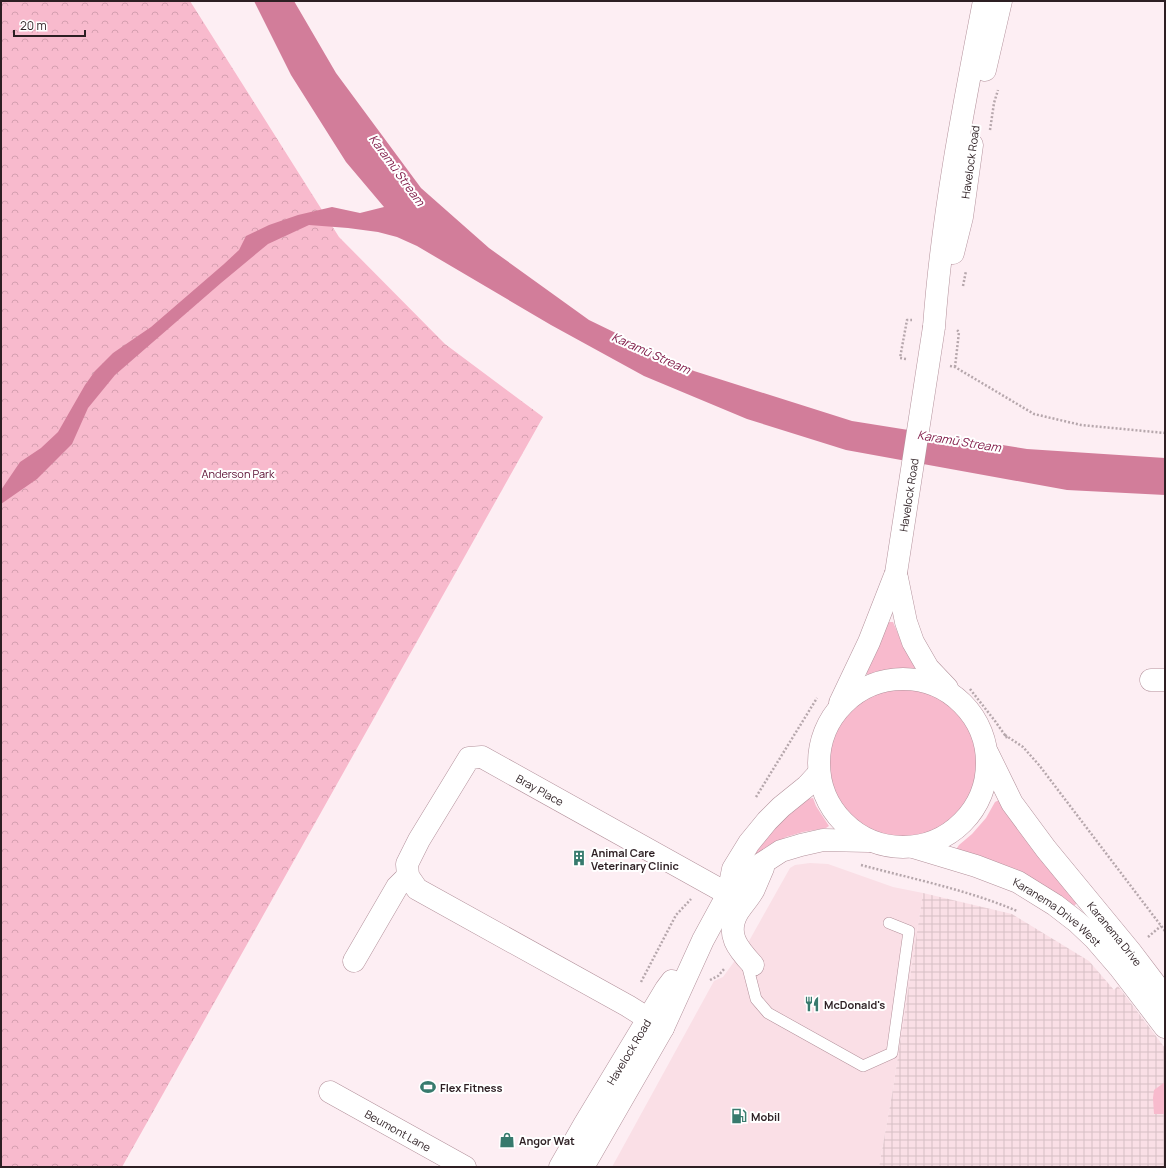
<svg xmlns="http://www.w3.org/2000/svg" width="1166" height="1168" font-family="Manrope,sans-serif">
<defs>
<pattern id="industrial-grid" width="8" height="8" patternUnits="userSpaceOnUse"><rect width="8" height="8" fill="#fadfe6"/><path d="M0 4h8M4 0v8" fill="none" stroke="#d7bfc5"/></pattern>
<pattern id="forest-crowns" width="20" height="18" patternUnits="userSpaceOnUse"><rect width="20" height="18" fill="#f8bacd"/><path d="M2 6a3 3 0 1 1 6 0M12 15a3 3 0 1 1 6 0" fill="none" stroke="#d59fb0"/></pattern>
</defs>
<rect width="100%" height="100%" fill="#fdeef3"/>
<path fill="#fadfe6" d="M 810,863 L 828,864 L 893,887 L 923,893 L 893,1089 L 879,1167 L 612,1167 L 714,981 L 723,977 L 749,941 L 790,868 L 795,865 Z"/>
<path fill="url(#industrial-grid)" d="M 923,893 L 1012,914 L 1089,961 L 1114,990 L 1118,986 L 1165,1048 L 1165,1167 L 879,1167 L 893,1089 Z"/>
<path fill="#f8bacd" d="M 888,622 L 893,622 L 903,645 L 916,666 L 914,669 L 898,671 L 871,675 L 867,674 L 866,671 Z
M819 763a84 84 0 1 1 168 0a84 84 0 1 1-168 0Z
M 813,798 L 816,806 L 829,826 L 826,828 L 803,832 L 786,837 L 766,848 L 754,858 L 752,856 L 778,822 L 808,799 Z
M 999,800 L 1076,901 L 1076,904 L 1073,907 L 957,851 L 957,848 L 959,845 L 972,834 L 986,818 L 995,802 Z
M 1165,1082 L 1165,1114 L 1154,1114 L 1153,1098 L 1154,1090 Z"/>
<path fill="url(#forest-crowns)" d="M 1,1 L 190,1 L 339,237 L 445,344 L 543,417 L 122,1167 L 1,1167 Z"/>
<path fill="#d27d9a" d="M 254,1 L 294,1 L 336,73 L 421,188 L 489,248 L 589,320 L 694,371 L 852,421 L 1027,449 L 1165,458 L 1165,495 L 1067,490 L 846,450 L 747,419 L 644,376 L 551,325 L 417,246 L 397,237 L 378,232 L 348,228 L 309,225 L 268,244 L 221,283 L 115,375 L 88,408 L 72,444 L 37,479 L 1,504 L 1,490 L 20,462 L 41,448 L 58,432 L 85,385 L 95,371 L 113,353 L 151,327 L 224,264 L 239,250 L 246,236 L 269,225 L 298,215 L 332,207 L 360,213 L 384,207 L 346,162 L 291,75 Z"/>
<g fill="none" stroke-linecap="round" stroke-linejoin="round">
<defs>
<path id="service" d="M 747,964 L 756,999 L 768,1013 L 863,1066 L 892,1053 L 909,931 L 889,923"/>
<g id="minor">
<path d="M 1151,680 L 1165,680"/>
<path d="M 354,961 L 397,887 L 408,876"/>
<path id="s1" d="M 663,1028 L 628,1006 L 417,889 L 408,876 L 407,864 L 419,840 L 469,758 L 482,757 L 728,894"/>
<path id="s2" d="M 330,1092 L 465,1167"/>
</g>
<g id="secondary">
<path d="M 985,70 L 1001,1"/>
<path d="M 953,253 L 962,217 L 972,145"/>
<path d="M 934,327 C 942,217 963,109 984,1"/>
<path d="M 896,573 L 906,622 L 913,642 L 928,668 L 947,688"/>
<circle cx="903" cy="763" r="84"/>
<path d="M 840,703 L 869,642 L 896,573"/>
<path id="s3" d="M 988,754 L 1012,803 L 1046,849 L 1130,951 L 1165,997"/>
<path id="s4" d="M 913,847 L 976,866 L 1018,882 L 1055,905 L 1077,922 L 1095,939 L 1120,968 L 1165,1027"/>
<path d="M 728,894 L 761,864 L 781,851 L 801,845 L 823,840 L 869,841"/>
<path d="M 753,965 C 738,949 725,934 738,912 C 743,904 750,897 754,889 C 757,882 760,875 763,868"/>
<path id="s5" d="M 560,1167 L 584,1125 L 666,989 L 672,981"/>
<path d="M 583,1167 L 663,1028 L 703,940 L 728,894 L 733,869 L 749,843 L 767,821 L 781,807 L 807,786 L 818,774"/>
</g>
</defs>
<use href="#service" stroke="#b3919b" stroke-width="12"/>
<use href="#minor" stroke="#b3919b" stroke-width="23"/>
<use href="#secondary" stroke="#b3919b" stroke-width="23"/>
<path stroke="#b6a7ac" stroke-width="2.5" stroke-dasharray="2 2" stroke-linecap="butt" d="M 990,130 L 994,103 L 998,90
M 963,286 L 966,271
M 906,359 L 900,358 L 907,320 L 912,320
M 950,366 L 955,367 L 1034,414 L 1081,425 L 1165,433
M 955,367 L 959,332 L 957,330
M 970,689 L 995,721 L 1007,738
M 1005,735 L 1023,747 L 1039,765 L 1165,931
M 756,797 L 817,698
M 861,865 C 913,879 968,890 1017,911
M 1148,937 L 1161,926
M 710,980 L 718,976 L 725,968
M 641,982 L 676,915 L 691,899"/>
<use href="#service" stroke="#fff" stroke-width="11"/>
<use href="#minor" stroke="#fff" stroke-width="22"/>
<use href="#secondary" stroke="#fff" stroke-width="22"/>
<defs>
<g id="secondary-bridge">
<path id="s6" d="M 896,573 L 934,327"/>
</g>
</defs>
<use href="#secondary-bridge" stroke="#b3919b" stroke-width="23" stroke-linecap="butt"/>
<use href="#secondary-bridge" stroke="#fff" stroke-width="22"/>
</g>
<defs>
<symbol id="building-bare" viewBox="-9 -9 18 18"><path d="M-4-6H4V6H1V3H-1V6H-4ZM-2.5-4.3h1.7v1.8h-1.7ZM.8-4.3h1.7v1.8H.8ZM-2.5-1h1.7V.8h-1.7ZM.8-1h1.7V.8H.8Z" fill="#377a6d" stroke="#fff" stroke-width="2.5" paint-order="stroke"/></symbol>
<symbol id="restaurant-bare" viewBox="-9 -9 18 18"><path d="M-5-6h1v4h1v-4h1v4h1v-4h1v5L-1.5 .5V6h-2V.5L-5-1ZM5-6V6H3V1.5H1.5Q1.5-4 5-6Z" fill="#377a6d" stroke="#fff" stroke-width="2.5" paint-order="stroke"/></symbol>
<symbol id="stadium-bare" viewBox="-9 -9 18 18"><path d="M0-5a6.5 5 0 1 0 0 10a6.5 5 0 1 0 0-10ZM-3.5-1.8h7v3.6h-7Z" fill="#377a6d" stroke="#fff" stroke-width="2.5" paint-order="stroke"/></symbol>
<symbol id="fuel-bare" viewBox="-9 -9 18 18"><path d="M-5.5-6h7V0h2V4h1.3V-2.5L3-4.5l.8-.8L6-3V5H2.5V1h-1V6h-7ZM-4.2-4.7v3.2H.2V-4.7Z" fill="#377a6d" stroke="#fff" stroke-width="2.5" paint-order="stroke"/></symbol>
<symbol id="shop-bare" viewBox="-9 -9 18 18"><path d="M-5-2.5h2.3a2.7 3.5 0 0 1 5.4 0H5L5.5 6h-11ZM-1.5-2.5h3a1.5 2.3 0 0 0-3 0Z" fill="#377a6d" stroke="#fff" stroke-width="2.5" paint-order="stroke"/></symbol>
</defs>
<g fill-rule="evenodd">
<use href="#building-bare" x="568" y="847" width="22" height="22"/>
<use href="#restaurant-bare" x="801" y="993" width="22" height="22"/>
<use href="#stadium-bare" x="417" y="1076" width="22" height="22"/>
<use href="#fuel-bare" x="728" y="1105" width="22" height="22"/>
<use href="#shop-bare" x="496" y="1129" width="22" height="22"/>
</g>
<g text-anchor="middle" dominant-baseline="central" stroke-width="4" stroke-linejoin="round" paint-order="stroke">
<g font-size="11" fill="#2d1f23" stroke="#fff">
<text transform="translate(970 162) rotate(-82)">Havelock Road</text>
<text stroke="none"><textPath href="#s6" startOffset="79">Havelock Road</textPath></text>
<text stroke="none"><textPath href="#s1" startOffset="513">Bray Place</textPath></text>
<text stroke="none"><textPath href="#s4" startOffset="160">Karanema Drive West</textPath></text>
<text stroke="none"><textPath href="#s3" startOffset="221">Karanema Drive</textPath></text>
<text stroke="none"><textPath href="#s5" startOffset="134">Havelock Road</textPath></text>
<text stroke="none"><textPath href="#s2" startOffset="78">Beumont Lane</textPath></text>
</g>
<g font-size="11" fill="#580a2f" stroke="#fff">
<text x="238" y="473">Anderson Park</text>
</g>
<g font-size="11" font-weight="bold" fill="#2d1f23" stroke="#fff" text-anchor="start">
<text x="591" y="852">Animal Care<tspan x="591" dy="13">Veterinary Clinic</tspan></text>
<text x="824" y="1004">McDonald's</text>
<text x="440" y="1087">Flex Fitness</text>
<text x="751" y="1116">Mobil</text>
<text x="519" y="1140">Angor Wat</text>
</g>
<g font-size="12" font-style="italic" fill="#821d4a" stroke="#fff">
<text transform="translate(397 170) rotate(54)">Karamū Stream</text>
<text transform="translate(651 353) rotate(24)">Karamū Stream</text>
<text transform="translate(959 441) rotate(9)">Karamū Stream</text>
</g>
</g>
<rect width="1166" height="1168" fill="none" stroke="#2d1f23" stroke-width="4"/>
<path d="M14 30v6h71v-6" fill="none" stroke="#2d1f23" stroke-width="2"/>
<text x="20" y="30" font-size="12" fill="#2d1f23" stroke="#ffffff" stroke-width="3" paint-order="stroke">20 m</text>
</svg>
